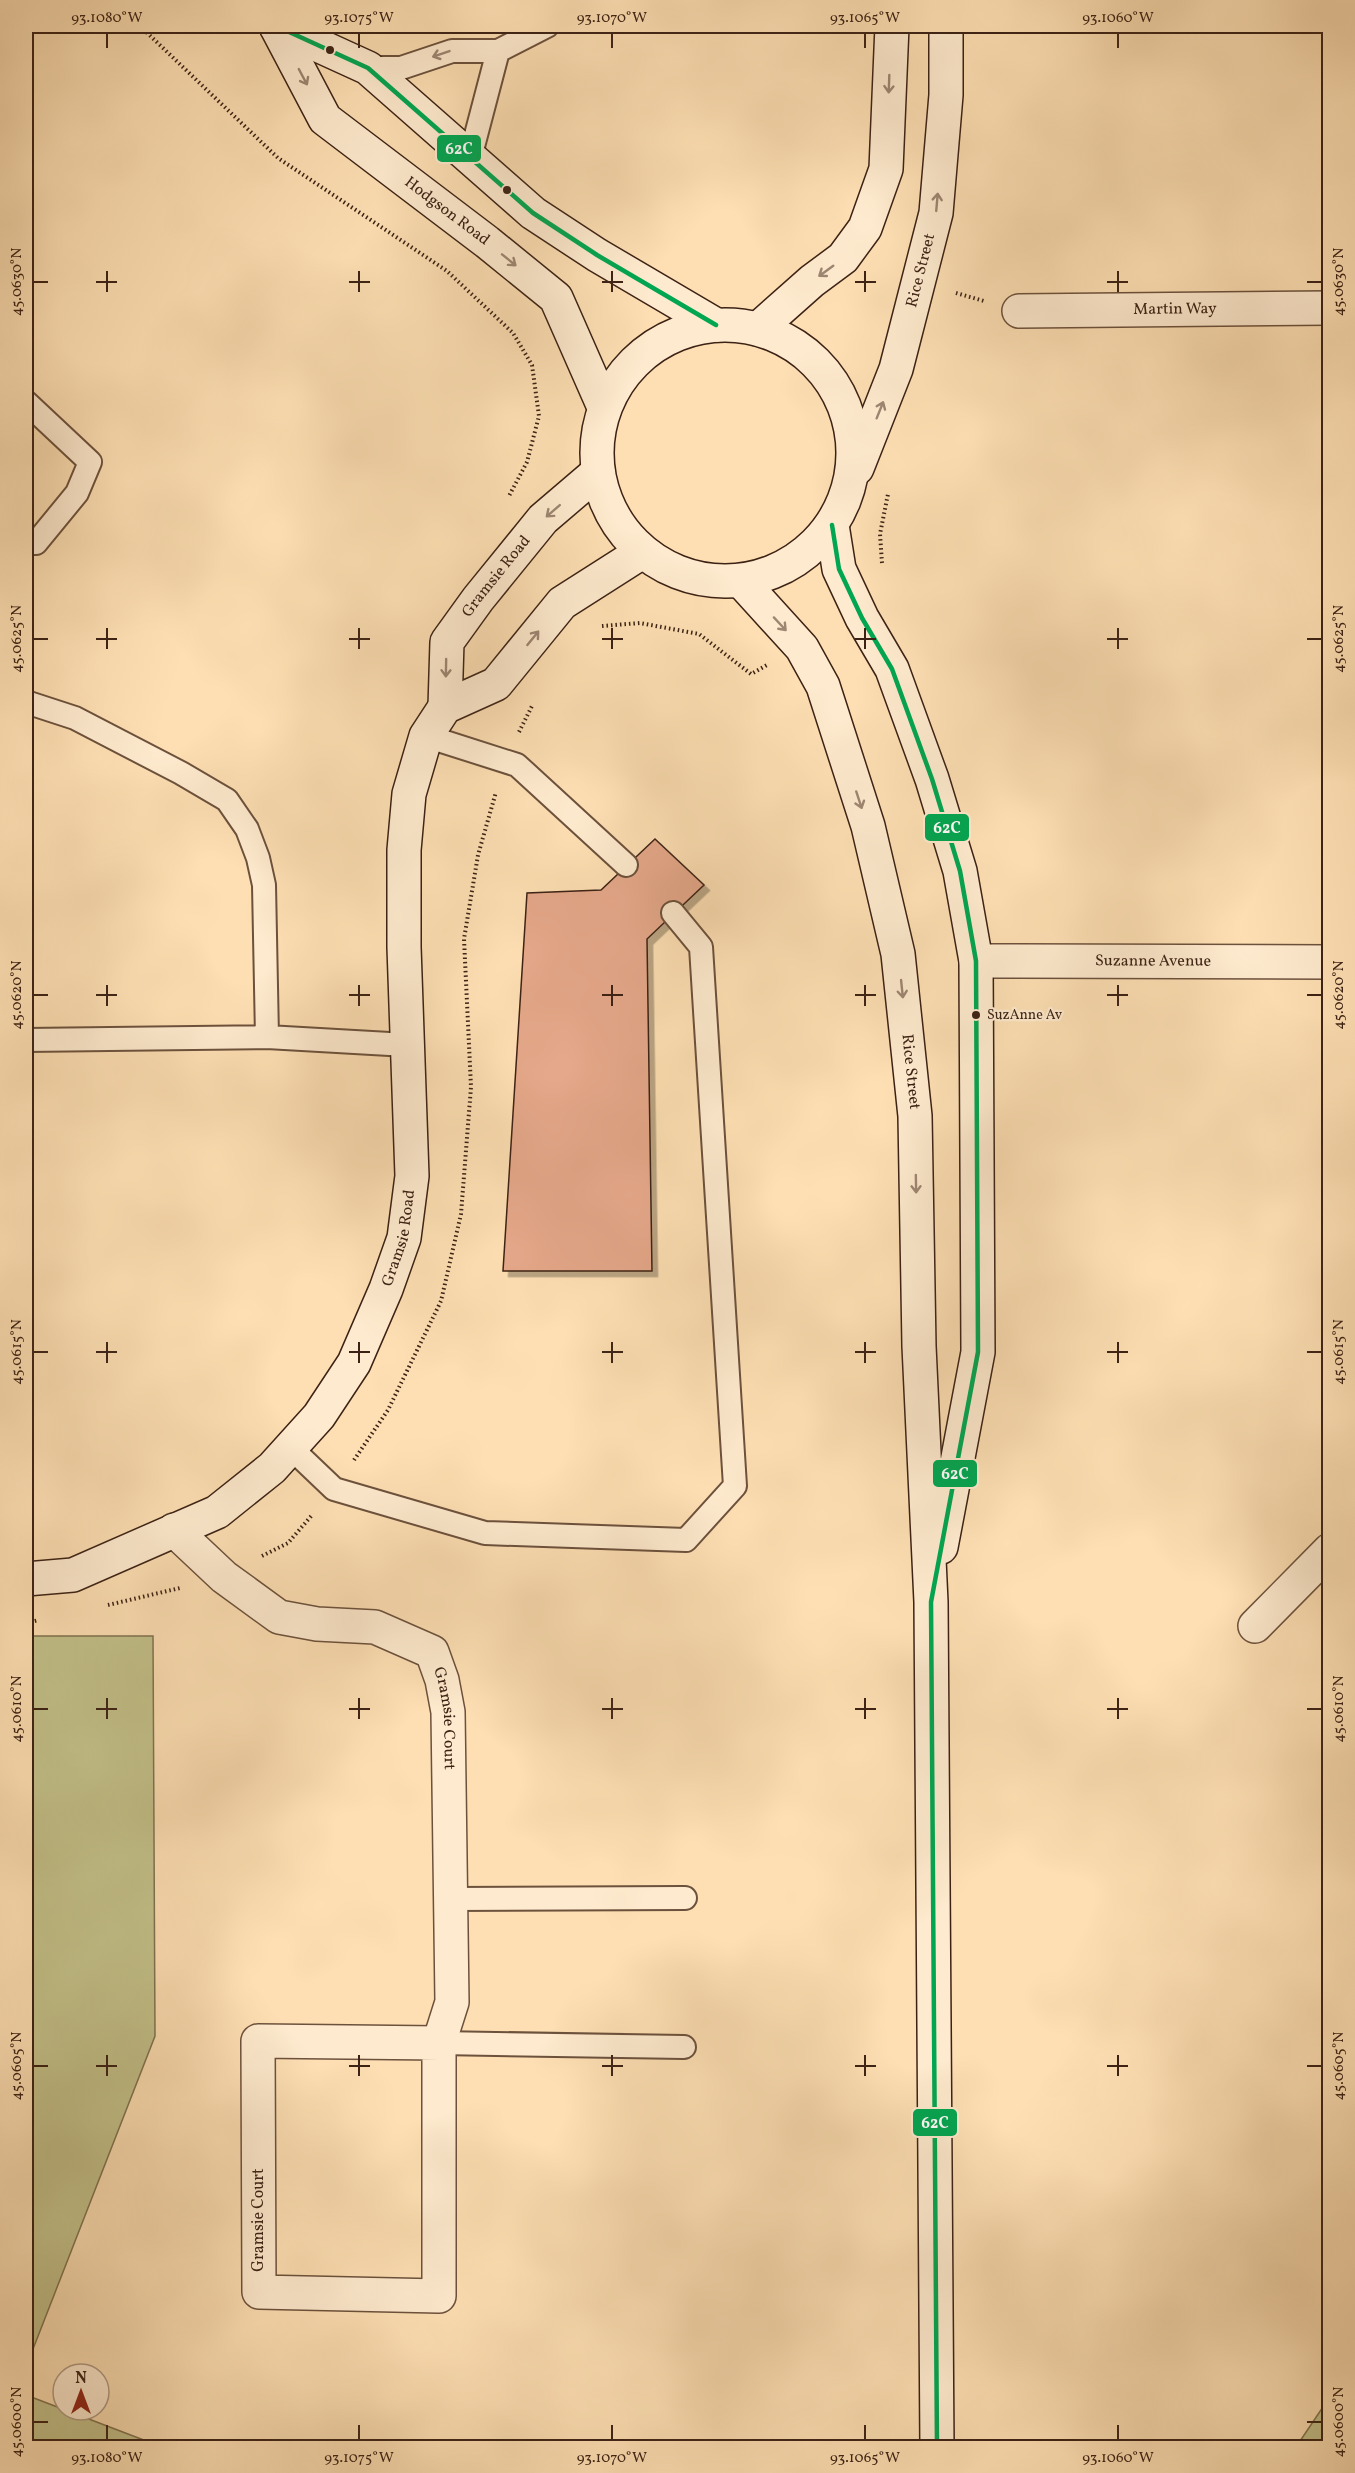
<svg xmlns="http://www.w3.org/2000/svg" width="1355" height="2473" font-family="Vollkorn,serif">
<defs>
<filter id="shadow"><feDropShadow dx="5.5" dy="5.5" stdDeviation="0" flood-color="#0004"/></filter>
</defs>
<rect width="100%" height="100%" fill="#fddfb3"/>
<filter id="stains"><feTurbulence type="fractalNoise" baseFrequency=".00333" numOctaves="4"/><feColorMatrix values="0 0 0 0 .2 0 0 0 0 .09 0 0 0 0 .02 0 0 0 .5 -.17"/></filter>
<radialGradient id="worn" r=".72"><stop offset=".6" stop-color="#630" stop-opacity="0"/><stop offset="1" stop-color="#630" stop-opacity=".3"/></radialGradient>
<path fill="#c3c18a" stroke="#807250" stroke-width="1.5" d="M 26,1636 L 153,1636 L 155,2036 L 26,2367 Z
M 26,2395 L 162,2447 L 26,2447 Z
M 1329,2398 L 1329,2447 L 1296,2447 Z"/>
<path fill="#e5a88a" stroke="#3c2215" stroke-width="1.5" filter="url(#shadow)" d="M 655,839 L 704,885 L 647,939 L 652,1271 L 503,1271 L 527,893 L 601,890 Z"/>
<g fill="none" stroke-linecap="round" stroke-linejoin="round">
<defs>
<path id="lane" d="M 368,68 L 401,68 L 452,51 L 498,51 L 547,26
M 470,158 L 498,51
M 26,402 L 90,462 L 77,493 L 36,543 L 26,543
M 26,702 L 75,718 L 181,773 L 227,800 L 247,829 L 258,858 L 264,885 L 267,1037 L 407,1045
M 426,736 L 517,765 L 626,865
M 26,1040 L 267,1037
M 291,1448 L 334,1489 L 485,1533 L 686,1540 L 735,1486 L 701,947 L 673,913
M 451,1899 L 685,1898
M 439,2043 L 684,2047"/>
<g id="street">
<path id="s1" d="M 1019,311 L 1330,308"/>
<path id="s2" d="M 976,961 L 1330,962"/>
<path id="s3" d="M 174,1530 L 224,1577 L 279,1617 L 317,1624 L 375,1627 L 432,1652 L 442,1680 L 448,1712 L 452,2002 L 439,2043 L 439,2296 L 259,2292 L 258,2041 L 439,2043"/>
<path d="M 1255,1626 L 1330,1550"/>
</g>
<g id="secondary">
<path d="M 276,26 L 368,68 L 533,213 L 597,255 L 716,325"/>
<path id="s4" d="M 276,26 L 325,119 L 487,242 L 556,298 L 604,407"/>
<circle cx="725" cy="453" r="128"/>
<path d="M 758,329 L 812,281 L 843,258 L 865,228 L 886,169 L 892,26"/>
<path id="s5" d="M 857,468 L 896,369 L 936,213 L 946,95 L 946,26"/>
<path d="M 832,525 L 839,569 L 862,618 L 892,669 L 932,779 L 960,871 L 976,961 L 978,1352 L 941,1547"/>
<path id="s6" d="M 741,581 L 802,648 L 823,686 L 868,826 L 898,954 L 915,1116 L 919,1346 L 931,1602 L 937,2448"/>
<path id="s7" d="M 445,707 L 447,642 L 478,599 L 543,519 L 598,472"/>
<path id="s8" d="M 26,1579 L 73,1575 L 217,1512 L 272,1468 L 319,1416 L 354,1363 L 386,1289 L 404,1238 L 412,1176 L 404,947 L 404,850 L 409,794 L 426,736 L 445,707 L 496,684 L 562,603 L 642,552"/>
</g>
</defs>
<use href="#lane" stroke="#6c513c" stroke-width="26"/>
<use href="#street" stroke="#6c513c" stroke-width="36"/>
<use href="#secondary" stroke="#3c2215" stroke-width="36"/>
<path stroke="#3c2215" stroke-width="4" stroke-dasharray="1.5 3" stroke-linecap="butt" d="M 140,26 L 278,158 L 447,271 L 513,333 L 532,365 L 539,416 L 527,462 L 509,496
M 956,293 L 984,301
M 882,563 L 880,534 L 888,494
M 602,626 L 640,623 L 699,634 L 751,674 L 767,665
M 519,732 L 533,704
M 354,1460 L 388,1410 L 441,1301 L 461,1214 L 471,1087 L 464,939 L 478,855 L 496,792
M 262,1556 L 288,1543 L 313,1514
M 108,1605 L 180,1588
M 26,1623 L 39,1620"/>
<use href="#lane" stroke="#feeace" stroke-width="22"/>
<use href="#street" stroke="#feeace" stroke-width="33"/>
<use href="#secondary" stroke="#feeace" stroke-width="33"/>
<defs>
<path id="bus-1" d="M 276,26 L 368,68 L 533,213 L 597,255 L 716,325
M 832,525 L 839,569 L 862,618 L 892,669 L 932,779 L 960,871 L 976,961 L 978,1352 L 931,1602 L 937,2448"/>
</defs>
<use href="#bus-1" stroke="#feeace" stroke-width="9"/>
<use href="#bus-1" stroke="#00a651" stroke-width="4.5"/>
</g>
<defs><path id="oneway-shaft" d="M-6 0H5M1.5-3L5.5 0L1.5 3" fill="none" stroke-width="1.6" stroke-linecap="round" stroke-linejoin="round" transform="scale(1.5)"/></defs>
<g stroke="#9d8672">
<use href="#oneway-shaft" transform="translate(441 54) rotate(161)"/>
<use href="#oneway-shaft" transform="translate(303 77) rotate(62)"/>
<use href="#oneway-shaft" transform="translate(889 84) rotate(92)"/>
<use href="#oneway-shaft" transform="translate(937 202) rotate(-85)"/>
<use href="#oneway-shaft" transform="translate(509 260) rotate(39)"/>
<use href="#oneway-shaft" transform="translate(826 271) rotate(144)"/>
<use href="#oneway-shaft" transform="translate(880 410) rotate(-68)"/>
<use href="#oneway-shaft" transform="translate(553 511) rotate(139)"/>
<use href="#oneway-shaft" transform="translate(780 624) rotate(47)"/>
<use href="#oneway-shaft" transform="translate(533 638) rotate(-51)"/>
<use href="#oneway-shaft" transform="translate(446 668) rotate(91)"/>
<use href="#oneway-shaft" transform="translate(859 800) rotate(72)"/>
<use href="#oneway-shaft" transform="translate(902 989) rotate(84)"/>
<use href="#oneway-shaft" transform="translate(916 1184) rotate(89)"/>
</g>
<path fill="none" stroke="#3c2215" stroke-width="2" d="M 107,33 L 107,48M 359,33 L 359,48M 612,33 L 612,48M 865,33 L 865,48M 1118,33 L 1118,48M 107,271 L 107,292M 359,271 L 359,292M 612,271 L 612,292M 865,271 L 865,292M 1118,271 L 1118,292M 33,282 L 48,282M 96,282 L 117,282M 349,282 L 370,282M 602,282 L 623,282M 855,282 L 876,282M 1107,282 L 1128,282M 1307,282 L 1322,282M 107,628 L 107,649M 359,628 L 359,649M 612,628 L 612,649M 865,628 L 865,649M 1118,628 L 1118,649M 33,639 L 48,639M 96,639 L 117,639M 349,639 L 370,639M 602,639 L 623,639M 855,639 L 876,639M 1107,639 L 1128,639M 1307,639 L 1322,639M 107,985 L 107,1006M 359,985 L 359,1006M 612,985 L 612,1006M 865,985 L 865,1006M 1118,985 L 1118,1006M 33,995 L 48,995M 96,995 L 117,995M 349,995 L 370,995M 602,995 L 623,995M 855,995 L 876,995M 1107,995 L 1128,995M 1307,995 L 1322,995M 107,1342 L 107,1363M 359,1342 L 359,1363M 612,1342 L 612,1363M 865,1342 L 865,1363M 1118,1342 L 1118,1363M 33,1352 L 48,1352M 96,1352 L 117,1352M 349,1352 L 370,1352M 602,1352 L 623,1352M 855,1352 L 876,1352M 1107,1352 L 1128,1352M 1307,1352 L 1322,1352M 107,1698 L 107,1719M 359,1698 L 359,1719M 612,1698 L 612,1719M 865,1698 L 865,1719M 1118,1698 L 1118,1719M 33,1709 L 48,1709M 96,1709 L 117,1709M 349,1709 L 370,1709M 602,1709 L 623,1709M 855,1709 L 876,1709M 1107,1709 L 1128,1709M 1307,1709 L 1322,1709M 107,2055 L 107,2076M 359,2055 L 359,2076M 612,2055 L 612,2076M 865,2055 L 865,2076M 1118,2055 L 1118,2076M 33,2066 L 48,2066M 96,2066 L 117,2066M 349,2066 L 370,2066M 602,2066 L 623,2066M 855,2066 L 876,2066M 1107,2066 L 1128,2066M 1307,2066 L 1322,2066M 33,2422 L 48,2422M 1307,2422 L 1322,2422M 107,2425 L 107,2440M 359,2425 L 359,2440M 612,2425 L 612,2440M 865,2425 L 865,2440M 1118,2425 L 1118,2440"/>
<g fill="#3c2215" stroke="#feeace" stroke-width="2">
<circle cx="330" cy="50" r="5"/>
<circle cx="507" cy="190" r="5"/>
<circle cx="976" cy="1015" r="5"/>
</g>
<g text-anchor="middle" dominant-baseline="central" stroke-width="4.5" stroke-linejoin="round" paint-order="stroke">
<g font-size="14" fill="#3c2215" stroke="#feeace" text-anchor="start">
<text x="987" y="1015">SuzAnne Av</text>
</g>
<g font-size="16" fill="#3c2215" stroke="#feeace">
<text stroke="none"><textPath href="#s4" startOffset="258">Hodgson Road</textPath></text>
<text stroke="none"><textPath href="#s5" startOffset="208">Rice Street</textPath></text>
<text stroke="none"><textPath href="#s1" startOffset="156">Martin Way</textPath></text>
<text stroke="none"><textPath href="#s7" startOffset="147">Gramsie Road</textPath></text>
<text stroke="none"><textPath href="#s2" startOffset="177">Suzanne Avenue</textPath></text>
<text stroke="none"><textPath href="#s6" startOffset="531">Rice Street</textPath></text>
<text stroke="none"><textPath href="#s8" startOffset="542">Gramsie Road</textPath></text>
<text stroke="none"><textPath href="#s3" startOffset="364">Gramsie Court</textPath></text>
<text transform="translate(259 2220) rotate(-90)">Gramsie Court</text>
</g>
</g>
<g stroke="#feeace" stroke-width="2">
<rect x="436" y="134" width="46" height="29" rx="6" fill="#00a651"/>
<rect x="924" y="813" width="46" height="29" rx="6" fill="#00a651"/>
<rect x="932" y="1459" width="46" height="29" rx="6" fill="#00a651"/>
<rect x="912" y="2108" width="46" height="29" rx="6" fill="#00a651"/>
</g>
<g font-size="16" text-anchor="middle" font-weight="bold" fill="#fff">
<text x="459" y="154">62C</text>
<text x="947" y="833">62C</text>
<text x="955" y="1479">62C</text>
<text x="935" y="2128">62C</text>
</g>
<rect width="1355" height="2473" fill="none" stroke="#fddfb3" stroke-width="66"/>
<g transform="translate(81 2392)"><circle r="28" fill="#feeace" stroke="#b09a84" stroke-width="1.5"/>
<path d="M0-4.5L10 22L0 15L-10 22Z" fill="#8f2418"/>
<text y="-9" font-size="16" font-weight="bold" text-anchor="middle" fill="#3c2215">N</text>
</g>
<rect x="33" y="33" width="1289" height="2407" fill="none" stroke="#3c2215" stroke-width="2"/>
<g font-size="15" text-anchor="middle" fill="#3c2215">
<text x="107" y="22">93.1080°W</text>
<text x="359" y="22">93.1075°W</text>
<text x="612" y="22">93.1070°W</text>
<text x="865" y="22">93.1065°W</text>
<text x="1118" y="22">93.1060°W</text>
<text transform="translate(16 282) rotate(-90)" y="5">45.0630°N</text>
<text transform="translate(1338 282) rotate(-90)" y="5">45.0630°N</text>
<text transform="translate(16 639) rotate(-90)" y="5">45.0625°N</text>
<text transform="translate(1338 639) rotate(-90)" y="5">45.0625°N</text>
<text transform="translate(16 995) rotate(-90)" y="5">45.0620°N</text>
<text transform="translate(1338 995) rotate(-90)" y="5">45.0620°N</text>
<text transform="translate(16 1352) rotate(-90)" y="5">45.0615°N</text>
<text transform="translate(1338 1352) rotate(-90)" y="5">45.0615°N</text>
<text transform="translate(16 1709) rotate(-90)" y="5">45.0610°N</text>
<text transform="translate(1338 1709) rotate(-90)" y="5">45.0610°N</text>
<text transform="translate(16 2066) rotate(-90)" y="5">45.0605°N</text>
<text transform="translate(1338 2066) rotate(-90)" y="5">45.0605°N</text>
<text transform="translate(16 2422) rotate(-90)" y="5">45.0600°N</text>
<text transform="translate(1338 2422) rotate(-90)" y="5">45.0600°N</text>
<text x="107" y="2462">93.1080°W</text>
<text x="359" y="2462">93.1075°W</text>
<text x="612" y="2462">93.1070°W</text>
<text x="865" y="2462">93.1065°W</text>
<text x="1118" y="2462">93.1060°W</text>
</g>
<rect width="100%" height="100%" filter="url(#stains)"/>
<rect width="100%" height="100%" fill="url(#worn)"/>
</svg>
